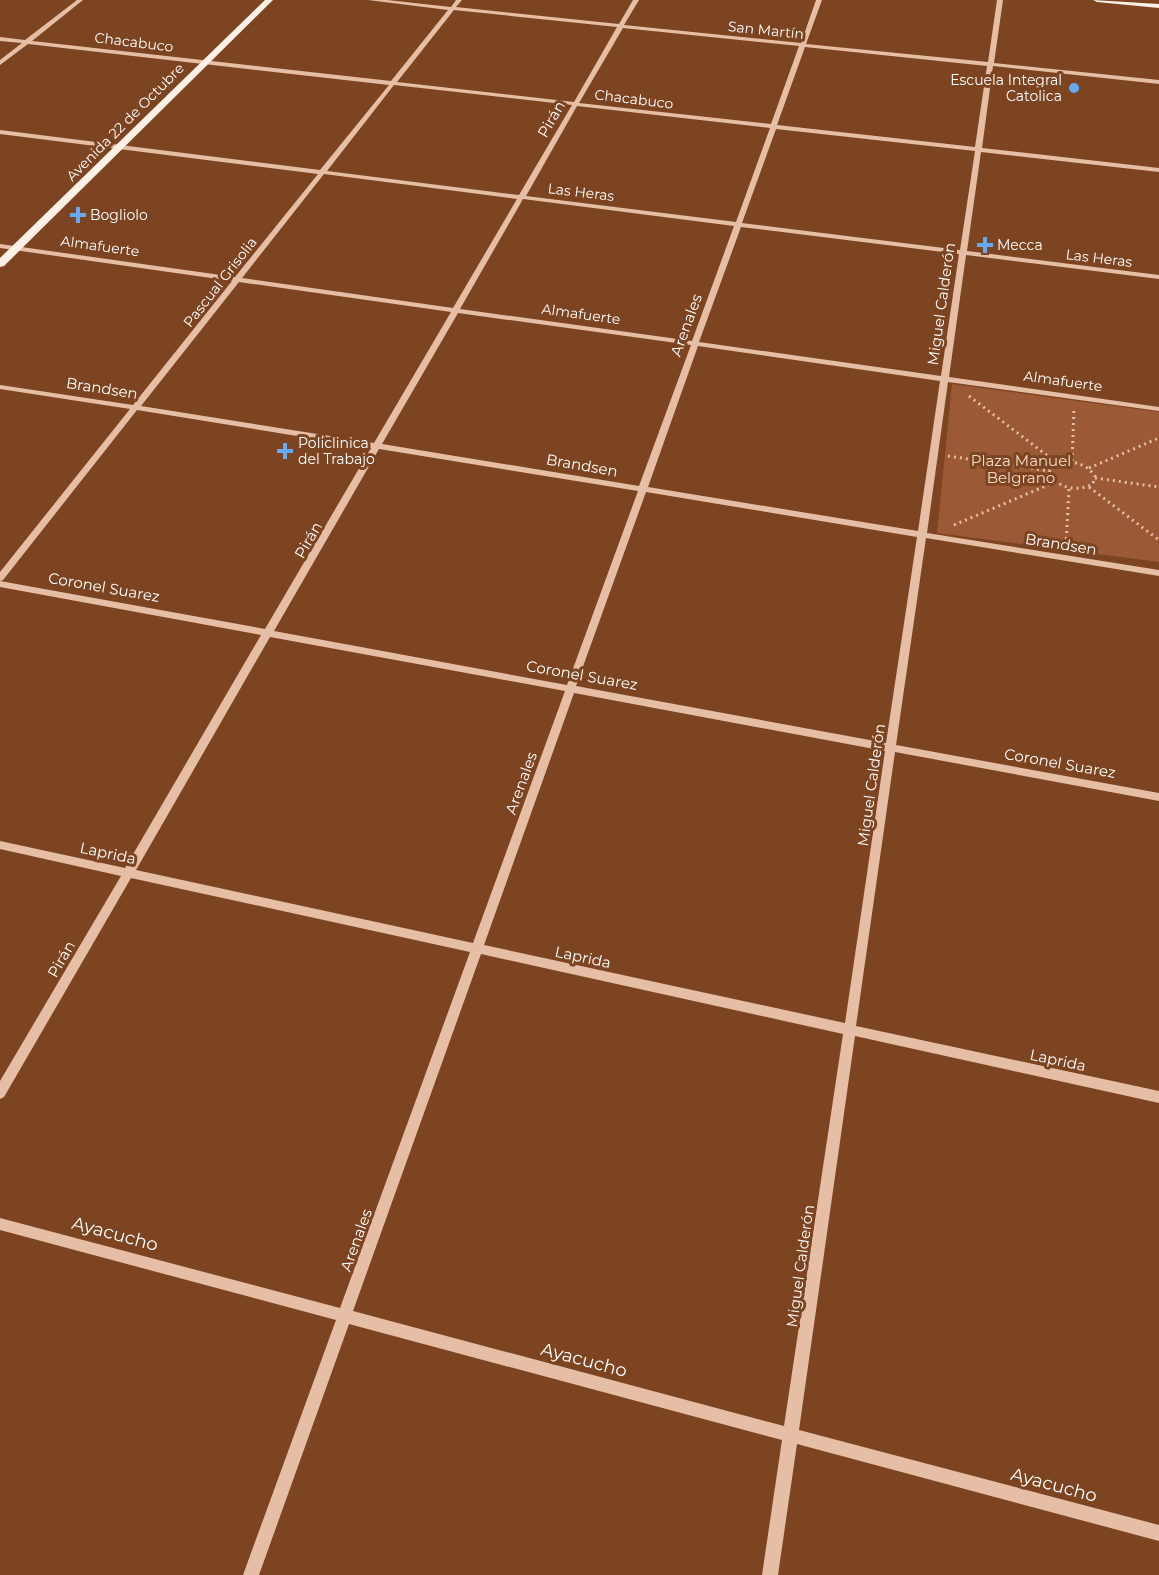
<svg xmlns="http://www.w3.org/2000/svg" width="1159" height="1575" font-family="Montserrat,sans-serif">
<rect width="100%" height="100%" fill="#7d4422"/>
<path fill="#9b5a35" d="M 952,384 L 1159,412 L 1159,562 L 937,533 Z"/>
<g fill="none" stroke-linecap="round" stroke-linejoin="round">
<path stroke="#e6bda5" stroke-width="3" stroke-dasharray="2 4" stroke-linecap="butt" d="M 969,396 L 1057,463
M 948,456 L 1049,471
M 1063,461 C 1077,462 1087,465 1095,476 L 1093,484 C 1077,492 1059,489 1049,473 C 1051,465 1056,463 1063,461 Z
M 1072,461 L 1074,409
M 1089,468 L 1159,438
M 1095,478 L 1159,487
M 1089,487 L 1159,540
M 954,525 L 1055,482
M 1066,545 L 1069,488"/>
<path fill="#e6bda5" fill-rule="evenodd" d="M 77,0 L 83,0 L 32,41 L 391,81 L 448,10 L 368,0 L 387,0 L 451,7 L 456,0 L 462,0 L 456,7 L 619,24 L 633,0 L 639,0 L 624,25 L 801,43 L 816,0 L 822,0 L 806,44 L 988,62 L 997,0 L 1003,0 L 994,63 L 1159,80 L 1159,84 L 993,66 L 982,148 L 1159,168 L 1159,172 L 981,152 L 967,251 L 1159,275 L 1159,279 L 966,255 L 949,377 L 1159,407 L 1159,411 L 948,382 L 927,533 L 1159,570 L 1159,576 L 926,538 L 896,745 L 1159,793 L 1159,801 L 895,752 L 856,1026 L 1159,1091 L 1159,1103 L 855,1036 L 799,1430 L 1159,1525 L 1159,1541 L 797,1444 L 778,1575 L 762,1575 L 782,1440 L 349,1324 L 259,1575 L 243,1575 L 336,1320 L 0,1230 L 0,1218 L 340,1308 L 470,952 L 131,878 L 4,1097 L 0,1099 L 0,1081 L 121,876 L 0,849 L 0,841 L 125,868 L 261,635 L 0,587 L 0,572 L 130,409 L 0,389 L 0,385 L 133,405 L 232,281 L 0,248 L 0,244 L 235,277 L 318,174 L 0,134 L 0,130 L 320,170 L 389,85 L 28,44 L 0,65 L 0,60 L 22,43 L 0,41 L 0,37 L 25,40 ZM 454,10 L 617,27 L 574,102 L 397,82 ZM 623,28 L 799,46 L 771,124 L 579,103 ZM 805,47 L 987,66 L 975,147 L 777,125 ZM 394,85 L 572,105 L 519,195 L 327,171 ZM 577,106 L 770,128 L 736,222 L 526,196 ZM 776,129 L 975,151 L 960,250 L 742,223 ZM 324,174 L 517,199 L 453,308 L 242,278 ZM 523,199 L 734,226 L 692,341 L 460,309 ZM 741,227 L 959,254 L 941,376 L 699,342 ZM 239,282 L 451,312 L 374,443 L 141,406 ZM 458,313 L 691,345 L 639,486 L 382,444 ZM 698,346 L 940,381 L 918,531 L 648,487 ZM 137,410 L 371,448 L 265,629 L 0,581 L 3,580 ZM 379,449 L 638,491 L 567,685 L 274,631 ZM 646,492 L 917,537 L 886,743 L 576,686 ZM 270,637 L 565,691 L 473,943 L 136,870 ZM 574,693 L 885,751 L 845,1023 L 484,945 ZM 481,954 L 843,1034 L 784,1426 L 353,1311 Z"/>
<path fill="#fdf0e7" fill-rule="evenodd" d="M 265,0 L 273,0 L 4,266 L 0,267 L 0,258 Z
M 1093,0 L 1159,4 L 1159,8 L 1097,2 Z"/>
</g>
<g fill="#67a9f2" stroke="#7d4422" stroke-width="2">
<circle cx="1074" cy="88" r="6"/>
<path d="M75 206h6v6h6v6h-6v6h-6v-6h-6v-6h6z"/>
<path d="M982 236h6v6h6v6h-6v6h-6v-6h-6v-6h6z"/>
<path d="M282 442h6v6h6v6h-6v6h-6v-6h-6v-6h6z"/>
</g>
<g text-anchor="middle" dominant-baseline="central" stroke-width="6" stroke-linejoin="round" paint-order="stroke">
<g font-size="14" fill="#fff" stroke="#7d4422">
<text transform="translate(766 30) rotate(6)">San Martín</text>
<text transform="translate(134 42) rotate(7)">Chacabuco</text>
<text transform="translate(634 99) rotate(7)">Chacabuco</text>
<text transform="translate(125 122) rotate(-45)">Avenida 22 de Octubre</text>
<text transform="translate(581 192) rotate(7)">Las Heras</text>
<text transform="translate(100 246) rotate(8)">Almafuerte</text>
<text transform="translate(1099 258) rotate(7)">Las Heras</text>
<text transform="translate(220 282) rotate(-52)">Pascual Grisolia</text>
<text transform="translate(581 314) rotate(8)">Almafuerte</text>
<text transform="translate(1063 381) rotate(8)">Almafuerte</text>
</g>
<g font-size="14" fill="#fff" stroke="#7d4422" text-anchor="start">
<text x="1062" y="80" text-anchor="end">Escuela Integral<tspan x="1062" dy="16">Catolica</tspan></text>
<text x="90" y="215">Bogliolo</text>
<text x="997" y="245">Mecca</text>
<text x="298" y="443">Policlinica<tspan x="298" dy="16">del Trabajo</tspan></text>
</g>
<g font-size="15" fill="#fff" stroke="#7d4422">
<text transform="translate(551 119) rotate(-60)">Pirán</text>
<text transform="translate(941 304) rotate(-82)">Miguel Calderón</text>
<text transform="translate(686 325) rotate(-70)">Arenales</text>
<text transform="translate(102 388) rotate(9)">Brandsen</text>
<text transform="translate(582 465) rotate(10)">Brandsen</text>
<text transform="translate(308 540) rotate(-60)">Pirán</text>
<text transform="translate(1061 544) rotate(9)">Brandsen</text>
<text transform="translate(104 587) rotate(10)">Coronel Suarez</text>
<text transform="translate(582 675) rotate(10)">Coronel Suarez</text>
<text transform="translate(1060 763) rotate(10)">Coronel Suarez</text>
<text transform="translate(521 783) rotate(-70)">Arenales</text>
<text transform="translate(871 785) rotate(-82)">Miguel Calderón</text>
<text transform="translate(108 853) rotate(12)">Laprida</text>
<text transform="translate(583 957) rotate(12)">Laprida</text>
<text transform="translate(61 959) rotate(-60)">Pirán</text>
<text transform="translate(1058 1060) rotate(12)">Laprida</text>
<text transform="translate(356 1240) rotate(-70)">Arenales</text>
<text transform="translate(800 1266) rotate(-82)">Miguel Calderón</text>
</g>
<g font-size="15" fill="#f5d9c9" stroke="#7d4422">
<text x="1021" y="460">Plaza Manuel<tspan x="1021" dy="17">Belgrano</tspan></text>
</g>
<g font-size="18" fill="#fff" stroke="#7d4422">
<text transform="translate(115 1234) rotate(15)">Ayacucho</text>
<text transform="translate(584 1360) rotate(15)">Ayacucho</text>
<text transform="translate(1054 1485) rotate(15)">Ayacucho</text>
</g>
</g>
</svg>
